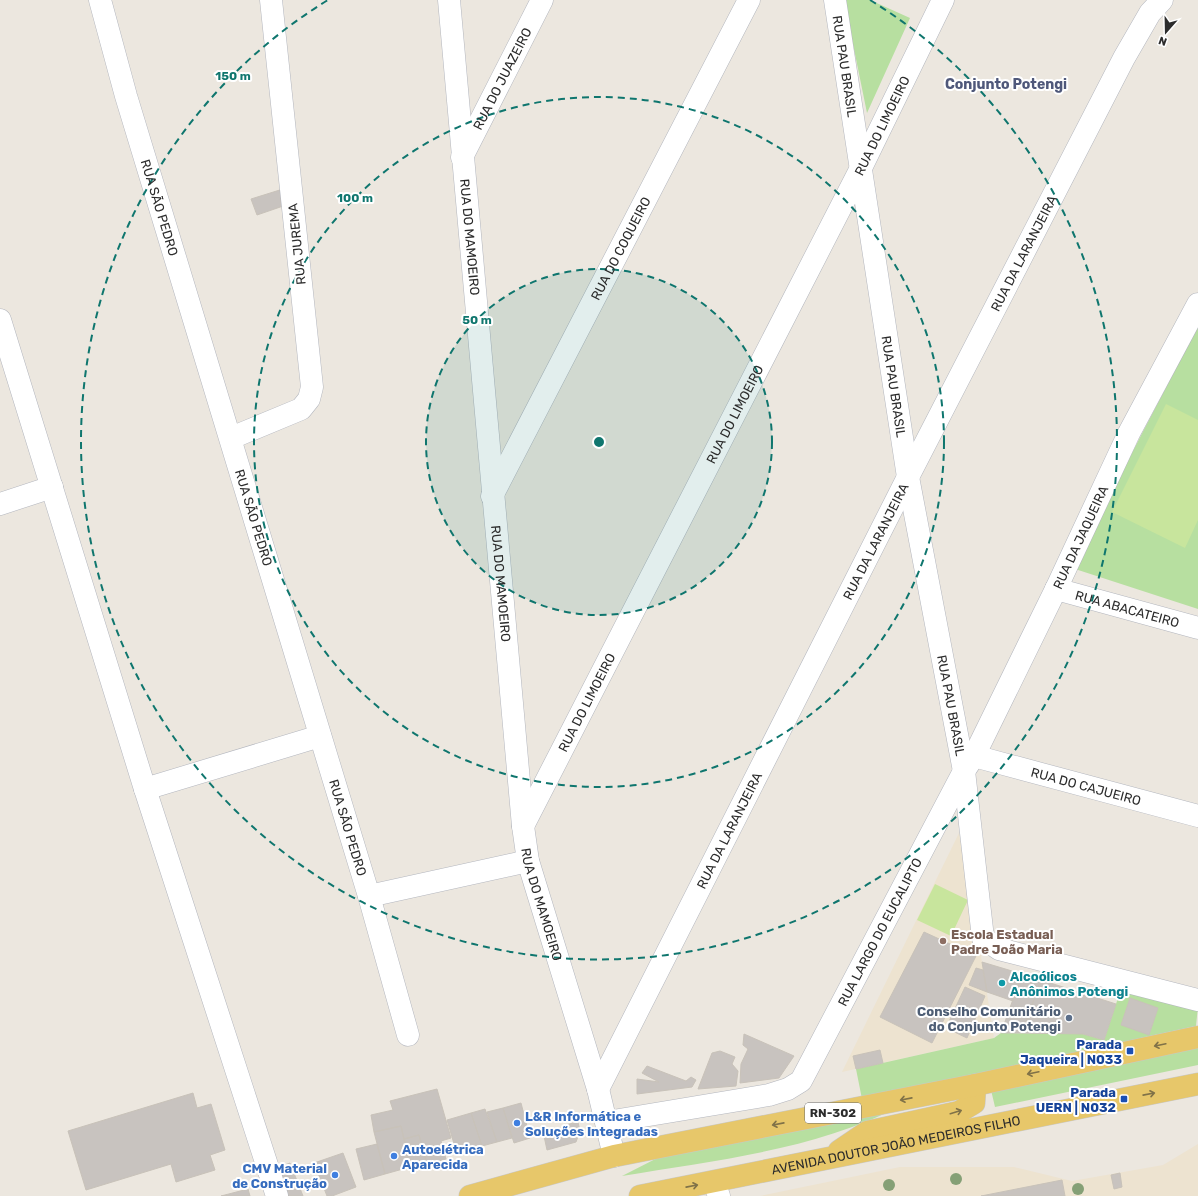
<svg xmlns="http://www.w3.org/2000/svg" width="1198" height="1196" font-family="Rubik,sans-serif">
<rect width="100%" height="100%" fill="#ece7df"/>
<path fill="#ede3d0" d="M 959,833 L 982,962 L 994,1038 L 842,1072 Z
M 1198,1144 L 1198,1196 L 760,1196 L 900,1167 L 1014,1167 L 1072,1181 L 1163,1165 Z"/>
<path fill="#b7dfa0" d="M 844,0 L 870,0 L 910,18 L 867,113 Z
M 1198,326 L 1198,609 L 1072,568 Z
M 1122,986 L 1198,1006 L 1196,1026 L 862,1099 L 856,1069 L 994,1038 L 1001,1033 L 1083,1034 L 1104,1040 Z
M 1198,1047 L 1198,1065 L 995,1107 L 991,1090 Z
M 902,1105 C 817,1150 716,1160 622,1176 L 675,1149 Z"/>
<path fill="#c8e59d" d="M 1166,404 L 1198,420 L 1198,520 L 1185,548 L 1112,512 Z
M 935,884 L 968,900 L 951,936 L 917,920 Z"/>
<path fill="#c8c3bf" stroke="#c8c2b9" d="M 283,189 L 289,204 L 257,215 L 251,199 Z
M 924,932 L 976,956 L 932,1043 L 880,1017 Z
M 982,962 L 1022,974 L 1013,1001 L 987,992 Z
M 976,968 L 983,970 L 987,992 L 969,985 Z
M 1022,974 L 1041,980 L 1022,1033 L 1001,1033 Z
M 1041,980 L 1116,1004 L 1104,1040 L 1083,1034 L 1022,1033 Z
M 965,987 L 985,996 L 967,1038 L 946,1028 Z
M 1130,998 L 1158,1008 L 1149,1035 L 1121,1025 Z
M 744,1034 L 794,1056 L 779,1078 L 740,1083 L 741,1064 L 748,1049 L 743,1045 Z
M 880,1050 L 883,1063 L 856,1069 L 853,1056 Z
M 720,1051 L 735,1057 L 732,1064 L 738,1071 L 736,1086 L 698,1089 L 712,1053 Z
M 647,1066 L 686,1081 L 691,1077 L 696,1080 L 692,1087 L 637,1094 L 637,1079 L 659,1082 L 642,1073 Z
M 437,1089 L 451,1138 L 441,1141 L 446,1159 L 427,1164 L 419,1135 L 404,1139 L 401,1126 L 374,1132 L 371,1115 L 393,1110 L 390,1101 Z
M 193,1093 L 197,1108 L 211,1104 L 225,1150 L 210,1155 L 215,1170 L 176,1182 L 171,1164 L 86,1190 L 68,1131 Z
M 521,1103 L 530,1138 L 514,1143 L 503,1108 Z
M 503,1108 L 512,1138 L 497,1142 L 487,1112 Z
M 485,1109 L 497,1142 L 482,1146 L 471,1113 Z
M 471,1113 L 482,1146 L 457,1154 L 447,1120 Z
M 578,1122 L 580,1131 L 576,1142 L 547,1150 L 544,1136 L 564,1131 L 565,1125 Z
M 401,1126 L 410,1167 L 385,1174 L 374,1132 Z
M 419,1135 L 427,1164 L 410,1167 L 404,1139 Z
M 377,1144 L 385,1174 L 364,1180 L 356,1149 Z
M 343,1153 L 356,1187 L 332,1196 L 327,1196 L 314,1163 Z
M 290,1163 L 303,1196 L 284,1196 L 274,1169 Z
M 1120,1173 L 1122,1187 L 1114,1189 L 1111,1175 Z
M 1062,1180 L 1065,1196 L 981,1196 Z
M 248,1189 L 250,1196 L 221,1196 Z"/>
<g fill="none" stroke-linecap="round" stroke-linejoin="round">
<defs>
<g id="minor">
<path id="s1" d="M 100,0 L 126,96 L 369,896 L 408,1035"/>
<path id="s2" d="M 449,0 L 523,826 L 528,861 L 598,1089 L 614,1156"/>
<path id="s3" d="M 835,0 L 908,477 L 964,771 L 983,938 L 999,949 L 1198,1000"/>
<path id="s4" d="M 462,157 L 542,0"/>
<path d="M 0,320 L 145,789 L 277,1196"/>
<path d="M 231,438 L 301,409 L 309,399 L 312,387 L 271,0"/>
<path id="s5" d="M 492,496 L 749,0"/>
<path d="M 0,504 L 52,487"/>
<path id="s6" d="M 1056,589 L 1198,628"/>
<path id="s7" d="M 974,756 L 1198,816"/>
<path d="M 145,789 L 320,736"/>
<path id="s8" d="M 523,826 L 861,168 L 943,0"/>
<path d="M 369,896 L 528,861"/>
<path id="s9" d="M 598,1089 L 908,477 L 1124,58 L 1150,13 L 1162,0"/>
<path id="s10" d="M 607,1122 L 769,1095 L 788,1089 L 801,1081 L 964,771 L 974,756 L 1056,589 L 1129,433 L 1198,304"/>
<path d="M 714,1182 L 719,1196"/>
</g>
<g id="primary">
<path d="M 839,1151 L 867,1132 L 959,1112 L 974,1103 L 975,1085"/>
<path d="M 470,1196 L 614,1156 L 975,1085 L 1198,1037"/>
<path id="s11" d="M 640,1196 L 1198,1084"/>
</g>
</defs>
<use href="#minor" stroke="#b3b6be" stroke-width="23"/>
<use href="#primary" stroke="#c8c8c8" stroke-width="23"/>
<use href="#minor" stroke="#fff" stroke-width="22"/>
<use href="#primary" stroke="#e7c76a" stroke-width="22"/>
</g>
<g fill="#85a076">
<circle cx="956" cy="1179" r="6"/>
<circle cx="889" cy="1185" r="6"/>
<circle cx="1078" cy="1189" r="6"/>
</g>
<defs><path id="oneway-shaft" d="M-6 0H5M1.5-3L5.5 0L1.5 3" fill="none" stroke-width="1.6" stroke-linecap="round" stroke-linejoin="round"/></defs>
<g stroke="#807248">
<use href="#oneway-shaft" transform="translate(1160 1045) rotate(168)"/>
<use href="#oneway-shaft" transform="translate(1033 1073) rotate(168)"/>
<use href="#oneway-shaft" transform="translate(1149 1094) rotate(-11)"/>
<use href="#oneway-shaft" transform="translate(906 1099) rotate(169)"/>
<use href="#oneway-shaft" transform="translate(956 1112) rotate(-17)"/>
<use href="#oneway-shaft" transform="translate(778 1124) rotate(169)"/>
<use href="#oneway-shaft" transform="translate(692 1186) rotate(-11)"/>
</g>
<circle cx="599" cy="442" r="173" fill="#0f766e" fill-opacity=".12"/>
<g fill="none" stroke="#0f766e" stroke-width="2" stroke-dasharray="7 5">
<circle cx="599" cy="442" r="173"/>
<circle cx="599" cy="442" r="345"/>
<path d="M870 0A518 518 0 1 1 328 0"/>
</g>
<circle fill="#8d6e63" stroke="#fff" stroke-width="1.5" cx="943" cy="941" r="4"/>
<circle fill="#0f9aa8" stroke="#fff" stroke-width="1.5" cx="1002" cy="983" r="4"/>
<circle fill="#5c6f8a" stroke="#fff" stroke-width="1.5" cx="1069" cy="1018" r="4"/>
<g fill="#1a4fb4" stroke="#fff" stroke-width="1.5">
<rect x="1126" y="1047" width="8" height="8" rx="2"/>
<rect x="1120" y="1095" width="8" height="8" rx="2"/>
</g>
<g fill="#3f7fe0" stroke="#fff" stroke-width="1.5">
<circle cx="517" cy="1123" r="4"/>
<circle cx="394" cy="1156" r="4"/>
<circle cx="335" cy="1175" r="4"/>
</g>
<g text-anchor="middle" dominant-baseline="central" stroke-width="4" stroke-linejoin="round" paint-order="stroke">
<rect fill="#fff" stroke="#6b6b6b" stroke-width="1" x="805" y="1103" width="56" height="20" rx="3"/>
<g font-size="12" font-weight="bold" fill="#2c2c2c">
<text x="833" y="1113">RN-302</text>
</g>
<g font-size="13" fill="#2c2c2c" stroke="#fff">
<text stroke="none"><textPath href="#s3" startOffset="67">RUA PAU BRASIL</textPath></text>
<text stroke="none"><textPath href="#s4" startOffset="88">RUA DO JUAZEIRO</textPath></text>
<text stroke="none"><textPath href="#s8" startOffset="787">RUA DO LIMOEIRO</textPath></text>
<text stroke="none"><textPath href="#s1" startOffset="216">RUA SÃO PEDRO</textPath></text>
<text stroke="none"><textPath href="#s2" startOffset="238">RUA DO MAMOEIRO</textPath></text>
<text transform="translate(297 244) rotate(-96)">RUA JUREMA</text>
<text stroke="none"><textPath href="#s5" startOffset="279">RUA DO COQUEIRO</textPath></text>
<text stroke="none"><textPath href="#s9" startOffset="938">RUA DA LARANJEIRA</textPath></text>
<text stroke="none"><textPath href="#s3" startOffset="391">RUA PAU BRASIL</textPath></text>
<text stroke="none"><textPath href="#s8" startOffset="463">RUA DO LIMOEIRO</textPath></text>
<text stroke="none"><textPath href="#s1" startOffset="540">RUA SÃO PEDRO</textPath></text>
<text stroke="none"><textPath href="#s10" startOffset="811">RUA DA JAQUEIRA</textPath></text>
<text stroke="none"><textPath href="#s9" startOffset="614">RUA DA LARANJEIRA</textPath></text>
<text stroke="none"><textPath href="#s2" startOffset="586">RUA DO MAMOEIRO</textPath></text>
<text stroke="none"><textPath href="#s6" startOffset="74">RUA ABACATEIRO</textPath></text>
<text stroke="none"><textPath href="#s8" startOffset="139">RUA DO LIMOEIRO</textPath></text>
<text stroke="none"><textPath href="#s3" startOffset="715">RUA PAU BRASIL</textPath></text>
<text stroke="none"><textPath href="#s7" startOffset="116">RUA DO CAJUEIRO</textPath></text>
<text stroke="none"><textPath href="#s1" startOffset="864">RUA SÃO PEDRO</textPath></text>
<text stroke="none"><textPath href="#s9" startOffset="290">RUA DA LARANJEIRA</textPath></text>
<text stroke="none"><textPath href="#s2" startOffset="910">RUA DO MAMOEIRO</textPath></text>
<text stroke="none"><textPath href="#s10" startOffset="368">RUA LARGO DO EUCALIPTO</textPath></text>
<text stroke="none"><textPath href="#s11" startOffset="261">AVENIDA DOUTOR JOÃO MEDEIROS FILHO</textPath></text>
</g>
<g font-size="13" font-weight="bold" fill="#785e54" stroke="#fff" text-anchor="start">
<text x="951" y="934">Escola Estadual<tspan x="951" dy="15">Padre João Maria</tspan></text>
</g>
<g font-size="13" font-weight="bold" fill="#0d838f" stroke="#fff" text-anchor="start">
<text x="1010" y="976">Alcoólicos<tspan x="1010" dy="15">Anônimos Potengi</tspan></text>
</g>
<g font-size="13" font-weight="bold" fill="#4e5e75" stroke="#fff" text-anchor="end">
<text x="1061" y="1011">Conselho Comunitário<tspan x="1061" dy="15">do Conjunto Potengi</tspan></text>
</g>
<g font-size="13" font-weight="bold" fill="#164399" stroke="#fff" text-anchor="end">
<text x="1122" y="1044">Parada<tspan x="1122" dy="15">Jaqueira | N033</tspan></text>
<text x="1116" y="1092">Parada<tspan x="1116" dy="15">UERN | N032</tspan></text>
</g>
<g font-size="13" font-weight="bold" fill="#366cbe" stroke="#fff" text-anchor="start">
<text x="525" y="1116">L&amp;R Informática e<tspan x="525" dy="15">Soluções Integradas</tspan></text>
<text x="402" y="1149">Autoelétrica<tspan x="402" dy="15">Aparecida</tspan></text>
<text x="327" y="1168" text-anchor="end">CMV Material<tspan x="327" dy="15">de Construção</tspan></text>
</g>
<g font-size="14" font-weight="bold" fill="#4f587a" stroke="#fff">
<text x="1006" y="84">Conjunto Potengi</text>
</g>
</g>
<circle cx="599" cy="442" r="6" fill="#0f766e" stroke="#fff" stroke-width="2"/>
<g font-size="12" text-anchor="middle" font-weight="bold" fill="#0f766e" stroke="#fff" stroke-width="4" stroke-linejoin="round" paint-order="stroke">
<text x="233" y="80">150 m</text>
<text x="355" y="202">100 m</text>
<text x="477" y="324">50 m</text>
</g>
<g transform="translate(1166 32) rotate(200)" stroke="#ffffff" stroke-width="3" paint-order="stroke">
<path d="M0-3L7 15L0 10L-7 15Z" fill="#2c2c2c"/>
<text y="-6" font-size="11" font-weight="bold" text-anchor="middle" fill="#2c2c2c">N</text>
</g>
</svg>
